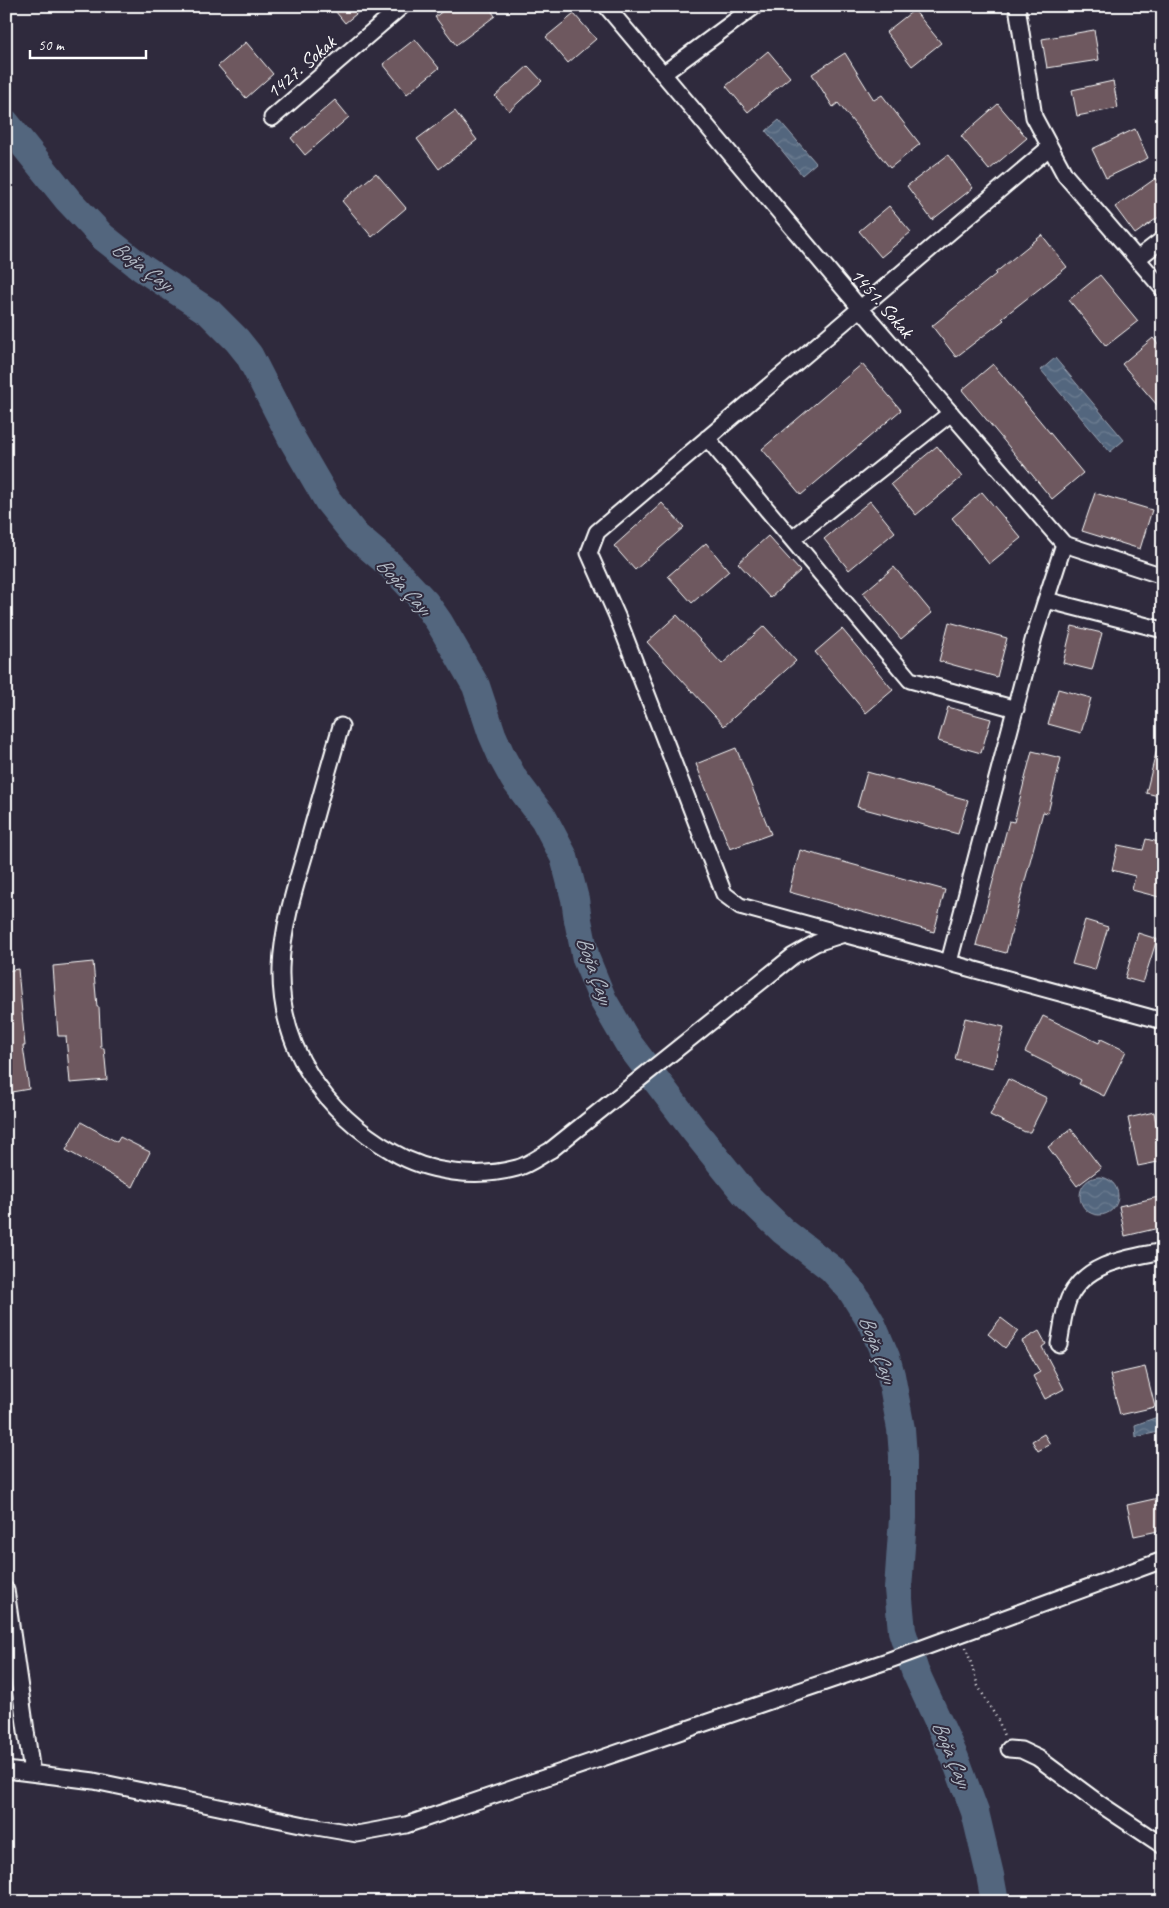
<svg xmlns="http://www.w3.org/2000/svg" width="1169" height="1908" font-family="Caveat,sans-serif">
<defs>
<pattern id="water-waves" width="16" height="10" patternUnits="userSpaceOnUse" patternTransform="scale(1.25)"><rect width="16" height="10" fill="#53667e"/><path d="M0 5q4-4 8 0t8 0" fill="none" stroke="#6d7d91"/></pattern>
</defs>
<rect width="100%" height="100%" fill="#2f2a3d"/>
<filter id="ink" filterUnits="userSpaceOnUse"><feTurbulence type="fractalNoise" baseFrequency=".02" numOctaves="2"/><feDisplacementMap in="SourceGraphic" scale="10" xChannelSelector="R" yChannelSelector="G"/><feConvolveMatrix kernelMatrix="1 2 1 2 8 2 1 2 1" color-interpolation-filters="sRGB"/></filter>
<g filter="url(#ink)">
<path fill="url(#water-waves)" stroke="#98a3b2" d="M 779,120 L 816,163 L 802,175 L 766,131 Z
M 1055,358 L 1124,440 L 1110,452 L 1041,370 Z
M1080 1196a19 19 0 1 1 38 0a19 19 0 1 1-38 0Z
M 1163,1415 L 1163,1431 L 1136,1437 L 1135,1425 Z"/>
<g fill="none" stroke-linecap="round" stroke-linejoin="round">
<path stroke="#53667e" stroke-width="28" d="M 6,123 L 68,200 L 103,237 L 142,268 L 209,312 L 237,340 L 249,355 L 292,439 L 328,501 L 356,536 L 390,565 L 425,602 L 439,622 L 476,686 L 492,734 L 502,757 L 514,779 L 544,819 L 564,857 L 575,899 L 578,920 L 586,959 L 603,1000 L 628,1043 L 693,1129 L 746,1195 L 783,1231 L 832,1269 L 851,1290 L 871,1322 L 886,1357 L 891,1375 L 901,1429 L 903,1456 L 903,1518 L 898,1589 L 902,1631 L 915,1671 L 955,1758 L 975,1812 L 990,1875 L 995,1902"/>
</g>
<path fill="#6e585e" stroke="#fff" d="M 331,6 L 366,6 L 345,23 Z
M 449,6 L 488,6 L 495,16 L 456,45 L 435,17 Z
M 914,10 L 941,43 L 912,66 L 886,32 Z
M 574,14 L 596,39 L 568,63 L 546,37 Z
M 1094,30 L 1099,60 L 1047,68 L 1042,39 Z
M 415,39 L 439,68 L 407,94 L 383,64 Z
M 246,42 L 273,74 L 246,98 L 218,66 Z
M 768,51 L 790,77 L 748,112 L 726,86 Z
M 845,53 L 874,100 L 882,95 L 920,144 L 890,168 L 838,103 L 833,107 L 812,74 Z
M 528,66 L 542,81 L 509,111 L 495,96 Z
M 1113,81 L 1118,108 L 1077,116 L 1072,90 Z
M 335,100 L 349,117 L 305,155 L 291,138 Z
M 998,104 L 1027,138 L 989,170 L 961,136 Z
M 455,111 L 477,140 L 439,169 L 417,139 Z
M 1135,129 L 1148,158 L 1106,178 L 1092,149 Z
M 948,155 L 973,188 L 932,220 L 907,186 Z
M 376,173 L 406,208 L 372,237 L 342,201 Z
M 1156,178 L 1163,187 L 1163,214 L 1135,234 L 1115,207 Z
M 889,206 L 911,232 L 881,257 L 859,231 Z
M 1042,235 L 1067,267 L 1002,318 L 1004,320 L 956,357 L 932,326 L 996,274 L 995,273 Z
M 1100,275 L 1138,321 L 1106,346 L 1069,300 Z
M 1153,338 L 1163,350 L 1163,412 L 1122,364 Z
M 862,364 L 901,410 L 801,495 L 762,449 Z
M 993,364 L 1083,473 L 1052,499 L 962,390 Z
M 937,446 L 962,477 L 916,515 L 891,484 Z
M 982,492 L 1021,538 L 989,564 L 952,518 Z
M 1095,493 L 1152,510 L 1140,549 L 1082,531 Z
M 870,501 L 895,532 L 849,570 L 824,539 Z
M 662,503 L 684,527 L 635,570 L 614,546 Z
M 768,536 L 800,571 L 770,598 L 738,563 Z
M 706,543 L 729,571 L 692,603 L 668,576 Z
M 894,567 L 932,613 L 901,639 L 863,593 Z
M 677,615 L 722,664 L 764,626 L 796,661 L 724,726 L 647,642 Z
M 949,622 L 1007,638 L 997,677 L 939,661 Z
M 1072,626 L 1102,633 L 1092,670 L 1063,663 Z
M 842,629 L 893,690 L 866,713 L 815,652 Z
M 1058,689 L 1091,698 L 1081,733 L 1048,724 Z
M 948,707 L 991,719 L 981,753 L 938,741 Z
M 1158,745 L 1163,745 L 1163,797 L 1146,793 Z
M 736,748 L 771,834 L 730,849 L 696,764 Z
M 1032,751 L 1061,758 L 1048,813 L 1043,812 L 1006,953 L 976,945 L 1009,821 L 1014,822 Z
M 867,772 L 968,800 L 958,834 L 857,807 Z
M 1146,839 L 1163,843 L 1163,898 L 1132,890 L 1135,876 L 1112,870 L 1118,845 L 1143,850 Z
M 800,850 L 945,890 L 934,932 L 789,892 Z
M 1085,920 L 1108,927 L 1095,970 L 1072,964 Z
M 1138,933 L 1157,939 L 1143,983 L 1125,978 Z
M 93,962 L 97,1007 L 99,1007 L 101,1048 L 104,1048 L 107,1080 L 70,1083 L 66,1036 L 58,1036 L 53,966 Z
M 18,969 L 25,1046 L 23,1046 L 29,1089 L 6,1093 L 6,971 Z
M 1043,1016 L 1099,1043 L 1101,1039 L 1126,1051 L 1104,1096 L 1079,1084 L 1081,1080 L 1025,1052 Z
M 965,1018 L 1004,1027 L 993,1068 L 955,1059 Z
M 1008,1079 L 1047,1098 L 1030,1132 L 1025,1132 L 990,1115 Z
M 1154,1112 L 1163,1161 L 1138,1166 L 1128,1118 Z
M 81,1122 L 117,1142 L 120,1137 L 150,1152 L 133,1187 L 66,1150 Z
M 1071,1129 L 1101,1168 L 1077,1186 L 1048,1147 Z
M 1163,1196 L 1163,1227 L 1125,1236 L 1119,1206 Z
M 1001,1318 L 1018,1331 L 1005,1348 L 988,1334 Z
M 1039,1331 L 1046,1344 L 1042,1347 L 1064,1389 L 1045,1399 L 1033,1376 L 1040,1372 L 1022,1341 Z
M 1145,1367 L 1155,1407 L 1120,1415 L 1110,1375 Z
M 1044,1434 L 1050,1444 L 1038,1451 L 1032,1441 Z
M 1163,1497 L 1163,1530 L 1134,1536 L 1127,1505 Z"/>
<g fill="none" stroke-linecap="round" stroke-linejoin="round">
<defs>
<path id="minor" d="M 606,6 L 860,308 L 1064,544 L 1163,576
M 1017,6 L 1034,117 L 1065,175 L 1163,289
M 663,74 L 755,6
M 272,118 L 402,6
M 1050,147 L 597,532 L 589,553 L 617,616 L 724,894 L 740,906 L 1163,1021
M 1137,259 L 1163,239
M 707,438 L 910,680 L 1016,709
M 792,539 L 951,413
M 1046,600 L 1163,630
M 341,726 C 329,767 317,809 306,850 C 295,887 282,929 281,968 C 279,1049 325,1113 393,1152 C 428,1173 477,1179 517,1168 C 529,1165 540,1156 551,1150 L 793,956 L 816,943 L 844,934
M 949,962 L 1034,637 L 1064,544
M 1059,1344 C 1062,1329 1063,1312 1069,1298 C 1086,1262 1129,1258 1163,1251
M 6,1590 L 32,1773
M 1009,1749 L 1021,1750 L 1038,1758 L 1100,1804 L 1163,1846
M 6,1770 L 94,1781 L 305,1825 L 357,1834 L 406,1825 L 887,1661 L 1163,1560"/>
</defs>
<use href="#minor" stroke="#fff" stroke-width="19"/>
<path stroke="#fff" stroke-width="2.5" stroke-dasharray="1 4" stroke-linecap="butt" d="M 966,1647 L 978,1686 L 999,1722 L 1004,1736"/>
<use href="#minor" stroke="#2f2a3d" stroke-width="15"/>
</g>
</g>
<g text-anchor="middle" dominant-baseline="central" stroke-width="4" stroke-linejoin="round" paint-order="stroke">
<g font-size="20" fill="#fff" stroke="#2f2a3d">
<text transform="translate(301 67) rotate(-41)">1427. Sokak</text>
<text transform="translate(882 303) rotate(49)">1451. Sokak</text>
</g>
<g font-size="21" font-style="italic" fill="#b2bac5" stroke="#2f2a3d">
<text transform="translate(143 266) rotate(36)">Boğa Çayı</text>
<text transform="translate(404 586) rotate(47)">Boğa Çayı</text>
<text transform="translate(595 970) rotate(70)">Boğa Çayı</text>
<text transform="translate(878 1349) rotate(69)">Boğa Çayı</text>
<text transform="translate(952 1754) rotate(67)">Boğa Çayı</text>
</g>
</g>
<rect width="1169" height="1908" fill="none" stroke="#2f2a3d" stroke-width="25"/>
<rect x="12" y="12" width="1144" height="1883" fill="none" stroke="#fff" stroke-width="2" filter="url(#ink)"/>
<path d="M30 50v8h116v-8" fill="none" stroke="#ffffff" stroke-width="2.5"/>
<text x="38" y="50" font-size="15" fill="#ffffff" stroke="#2f2a3d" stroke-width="4" paint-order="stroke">50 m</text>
</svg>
